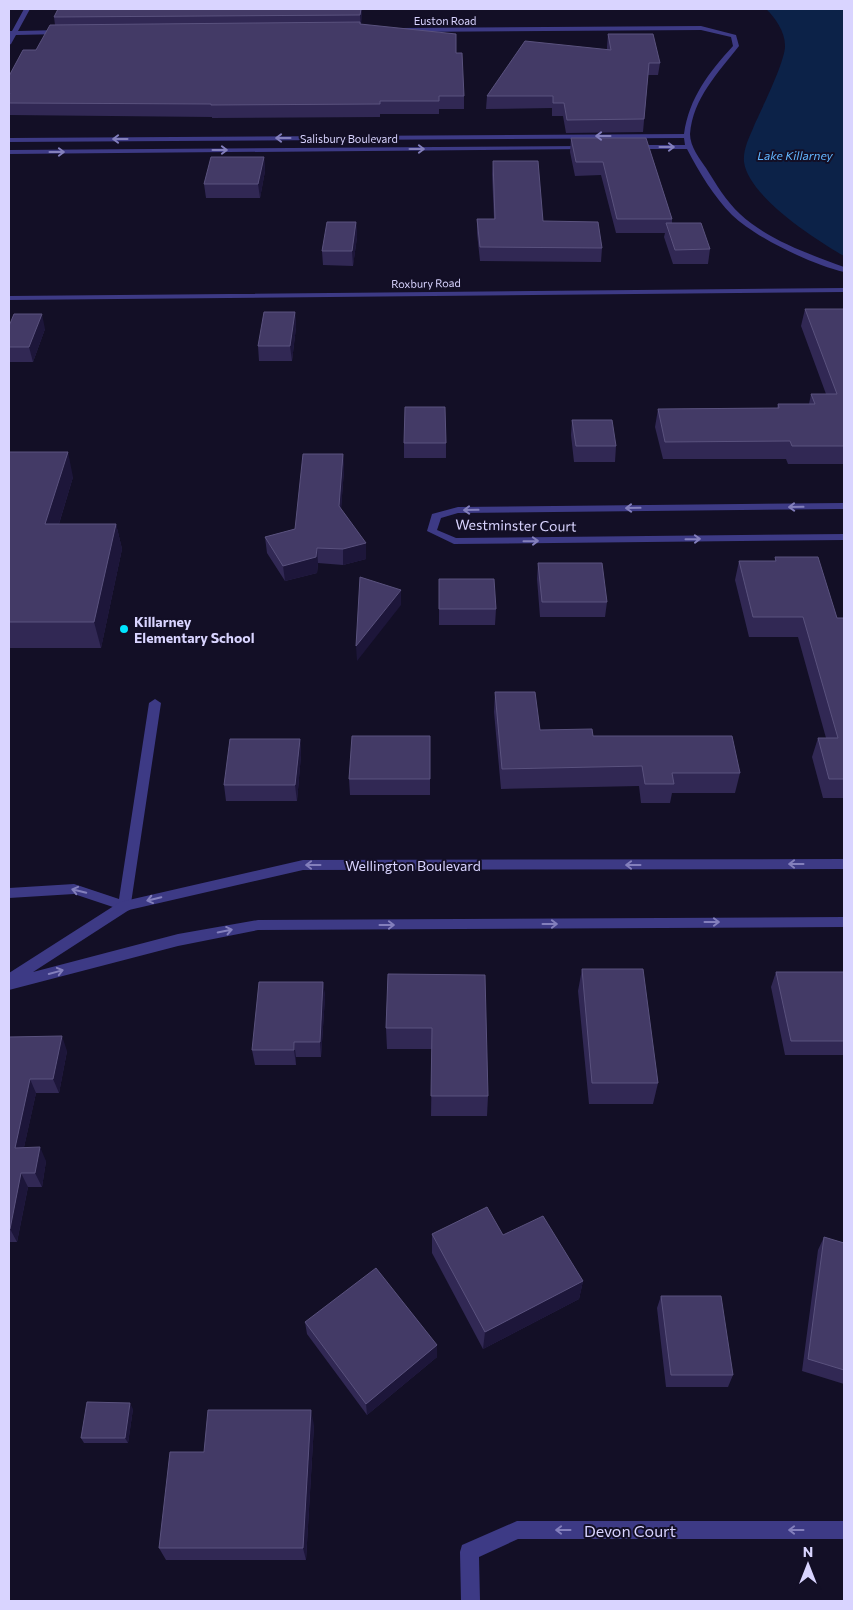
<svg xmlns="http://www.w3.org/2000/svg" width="853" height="1610" font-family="Commissioner,sans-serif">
<rect width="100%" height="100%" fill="#130f26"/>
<path fill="#0c2248" d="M 766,9 L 844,9 L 844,256 C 815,239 749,197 744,162 C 743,149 749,138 754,126 C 761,110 786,60 785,45 C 785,32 775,17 766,9 Z"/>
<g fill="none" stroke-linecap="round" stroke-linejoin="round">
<path fill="#3d3a85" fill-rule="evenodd" d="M 155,699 L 161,703 L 130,910 L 125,911 L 74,894 L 9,898 L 9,888 L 74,884 L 119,899 L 149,703 Z"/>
<path fill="#3d3a85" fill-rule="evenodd" d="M 24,9 L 30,9 L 18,31 L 61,30 L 64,32 L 61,34 L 16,35 L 11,44 L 9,45 L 10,35 L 9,31 L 12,31 Z
M 701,26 L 736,35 L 739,46 C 718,73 693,98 690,134 C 690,147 700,159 706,168 C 716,184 726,201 740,214 C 768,240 809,254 844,267 L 844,272 C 813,265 756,238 732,215 C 714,197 699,172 687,149 L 634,149 L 631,147 L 634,145 L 685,145 L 684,138 L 9,142 L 9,138 L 684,134 C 689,98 709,72 733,46 L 731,37 L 701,30 L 401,32 L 398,30 L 401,28 Z
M 586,146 L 588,147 L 588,149 L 9,154 L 9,150 Z
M 844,288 L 844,292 L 9,300 L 9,296 Z
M 844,503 L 844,509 L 458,513 L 441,518 L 437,530 L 456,538 L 844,534 L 844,540 L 454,544 L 427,531 L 432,514 L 458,507 Z
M 844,859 L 844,869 L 303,870 L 129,910 L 33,972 L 178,934 L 258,920 L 844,917 L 844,927 L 258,930 L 178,946 L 9,990 L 9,973 L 120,902 L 303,860 Z
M 517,1521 L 844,1521 L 844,1539 L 518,1539 L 479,1557 L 480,1601 L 461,1601 L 460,1552 L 462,1545 Z"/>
</g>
<path fill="#312854" d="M 362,9 L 361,24 L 456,53 L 464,96 L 464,109 L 439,109 L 439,114 L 380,114 L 380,117 L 212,118 L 212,117 L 9,115 L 9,76 L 36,50 L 55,25 L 54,17 Z
M 608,34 L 660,63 L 658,75 L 648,75 L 643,132 L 566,133 L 563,116 L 552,116 L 552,108 L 486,109 L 487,96 L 607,50 L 607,46 Z
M 571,138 L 646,138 L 672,219 L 672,223 L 710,249 L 708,264 L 673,264 L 664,237 L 665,233 L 616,233 L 601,175 L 575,176 L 570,152 Z
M 264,157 L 265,171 L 260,198 L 206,198 L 204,184 Z
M 493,161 L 543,221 L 602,248 L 601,262 L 480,261 L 477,233 L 477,219 L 494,219 L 492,174 Z
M 356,222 L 357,237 L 353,266 L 323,265 L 322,251 Z
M 805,309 L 844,309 L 844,464 L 788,464 L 786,459 L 663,459 L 655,427 L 658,409 L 777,408 L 778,404 L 809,404 L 811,394 L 826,394 L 801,326 Z
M 295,312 L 296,327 L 292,361 L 259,361 L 258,346 Z
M 9,326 L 45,329 L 33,362 L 9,362 Z
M 572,420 L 616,446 L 615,462 L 574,462 L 571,435 Z
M 404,443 L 446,443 L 446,458 L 404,458 Z
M 9,452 L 73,477 L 59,524 L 116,524 L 122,549 L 101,648 L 9,648 Z
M 343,454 L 344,470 L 341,509 L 366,559 L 343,565 L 318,563 L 317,573 L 285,581 L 267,553 L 265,537 L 295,529 Z
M 775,557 L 837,618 L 844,618 L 844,798 L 823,798 L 812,757 L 818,738 L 826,738 L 798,637 L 749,637 L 735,580 L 739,561 L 775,561 Z
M 538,563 L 607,602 L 605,617 L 540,617 L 537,579 Z
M 439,579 L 496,609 L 495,625 L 439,625 Z
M 495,692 L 540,730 L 593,736 L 740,773 L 735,793 L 672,793 L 670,803 L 641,803 L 639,786 L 501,789 L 494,712 Z
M 430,736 L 430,795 L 350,795 L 349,779 Z
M 300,739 L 301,755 L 297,801 L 226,801 L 224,785 Z
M 582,969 L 658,1083 L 653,1104 L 589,1104 L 578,991 Z
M 844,969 L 844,1055 L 785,1055 L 771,987 L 776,972 L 844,972 Z
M 388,974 L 488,1096 L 487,1116 L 431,1116 L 432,1049 L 387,1049 L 386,1028 Z
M 323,982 L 325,997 L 321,1057 L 296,1057 L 296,1065 L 255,1065 L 252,1050 Z
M 9,1037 L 67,1051 L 59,1093 L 36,1093 L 24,1147 L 46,1161 L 42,1187 L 28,1187 L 17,1242 L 9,1242 Z
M 432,1234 L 503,1235 L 583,1281 L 579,1299 L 483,1349 L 432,1253 Z
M 824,1237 L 844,1243 L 844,1384 L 802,1371 L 818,1250 Z
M 661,1296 L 733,1375 L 728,1387 L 666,1387 L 657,1308 Z
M 305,1322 L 437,1345 L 437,1357 L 367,1415 L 307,1334 Z
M 133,1409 L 128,1443 L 84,1443 L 81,1438 Z
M 314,1425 L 306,1560 L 166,1560 L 159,1548 L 204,1452 Z"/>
<path fill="#1d163a" d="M 361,9 L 362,9 L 361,27 L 360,15 Z
M 264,157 L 265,171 L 260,198 L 258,184 Z
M 356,222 L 357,237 L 353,266 L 352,251 Z
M 295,312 L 296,327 L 292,361 L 290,346 Z
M 42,314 L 45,329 L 33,362 L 29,347 Z
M 68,452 L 73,477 L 51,550 L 45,524 Z
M 343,454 L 344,470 L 340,522 L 339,506 Z
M 116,524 L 122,549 L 101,648 L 94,622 Z
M 366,543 L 366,559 L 343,565 L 343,549 Z
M 317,548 L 318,563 L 317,573 L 285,581 L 283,566 Z
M 401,590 L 401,605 L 357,661 L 356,646 Z
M 300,739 L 301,755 L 297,801 L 295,785 Z
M 323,982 L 325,997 L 321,1057 L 320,1042 Z
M 62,1036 L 67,1051 L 59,1093 L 53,1079 Z
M 294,1042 L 296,1057 L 296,1065 L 294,1050 Z
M 30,1079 L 36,1093 L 21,1161 L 15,1148 Z
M 40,1147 L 46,1161 L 42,1187 L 35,1173 Z
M 21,1173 L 28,1187 L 17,1242 L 10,1229 Z
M 583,1281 L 579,1299 L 483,1349 L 485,1332 Z
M 437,1345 L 437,1357 L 367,1415 L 366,1404 Z
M 130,1403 L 133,1409 L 128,1443 L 125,1438 Z
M 311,1410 L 314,1425 L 306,1560 L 303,1548 Z"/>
<path fill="#433a66" stroke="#5a527e" d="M 58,9 L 361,9 L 360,15 L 54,17 Z
M 360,22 L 360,24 L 456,34 L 456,53 L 462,53 L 464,96 L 439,96 L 439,101 L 380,101 L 380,104 L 211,105 L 211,104 L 9,103 L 9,95 L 10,93 L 9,93 L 9,76 L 23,50 L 36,50 L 50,25 Z
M 608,34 L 653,34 L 660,63 L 649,63 L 644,119 L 567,120 L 564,103 L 553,103 L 553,96 L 487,96 L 525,41 L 611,50 Z
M 571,138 L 646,138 L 672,219 L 617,219 L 603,162 L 576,162 Z
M 211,157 L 264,157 L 258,184 L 204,184 Z
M 493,161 L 538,161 L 543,221 L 598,222 L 602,248 L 480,247 L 477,219 L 495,219 Z
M 327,222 L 356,222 L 352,251 L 322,251 Z
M 666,223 L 701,223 L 710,249 L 675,250 Z
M 805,309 L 844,309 L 844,446 L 792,446 L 790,441 L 665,442 L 658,409 L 779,408 L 778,404 L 815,404 L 811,394 L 837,394 Z
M 264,312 L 295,312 L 290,346 L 258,346 Z
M 14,314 L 42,314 L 29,347 L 9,347 L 9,326 Z
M 405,407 L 445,407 L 446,443 L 404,443 Z
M 572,420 L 612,420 L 616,446 L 576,446 Z
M 9,452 L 68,452 L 45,524 L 116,524 L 94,622 L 9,622 Z
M 303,454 L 343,454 L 339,506 L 366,543 L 343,549 L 317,548 L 316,557 L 283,566 L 265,537 L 295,529 Z
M 775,557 L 818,557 L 837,618 L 844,618 L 844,779 L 829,779 L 818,738 L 838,738 L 803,617 L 753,617 L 739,561 L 776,561 Z
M 538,563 L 602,563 L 607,602 L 542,602 Z
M 360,577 L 401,590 L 356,646 Z
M 439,579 L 494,579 L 496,609 L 439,609 Z
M 495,692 L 535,692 L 540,730 L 592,729 L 593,736 L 732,736 L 740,773 L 672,773 L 674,784 L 645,784 L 642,766 L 502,769 Z
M 352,736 L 430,736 L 430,779 L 349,779 Z
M 230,739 L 300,739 L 295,785 L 224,785 Z
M 582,969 L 643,969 L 658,1083 L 592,1083 Z
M 776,972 L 844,972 L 844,1041 L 791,1041 Z
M 388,974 L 485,975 L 488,1096 L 431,1096 L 432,1028 L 386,1028 Z
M 259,982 L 323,982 L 320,1042 L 294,1042 L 294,1050 L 252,1050 Z
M 62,1036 L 53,1079 L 30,1079 L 15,1148 L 40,1147 L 35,1173 L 21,1173 L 10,1229 L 9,1229 L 9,1037 Z
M 487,1207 L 503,1235 L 543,1216 L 583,1281 L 485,1332 L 432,1234 Z
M 824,1237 L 844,1243 L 844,1370 L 808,1359 Z
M 376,1268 L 437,1345 L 366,1404 L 305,1322 Z
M 661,1296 L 721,1296 L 733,1375 L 671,1375 Z
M 87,1402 L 130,1403 L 125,1438 L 81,1438 Z
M 208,1410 L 311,1410 L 303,1548 L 159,1548 L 170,1452 L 204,1452 Z"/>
<defs><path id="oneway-shaft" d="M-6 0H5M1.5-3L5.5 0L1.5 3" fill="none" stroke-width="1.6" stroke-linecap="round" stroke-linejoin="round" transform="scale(1.25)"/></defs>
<g stroke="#837fbc">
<use href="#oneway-shaft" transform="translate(603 136) rotate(180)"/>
<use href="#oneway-shaft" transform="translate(283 138) rotate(180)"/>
<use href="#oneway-shaft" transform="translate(120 139) rotate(180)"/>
<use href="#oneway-shaft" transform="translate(667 147)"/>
<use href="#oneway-shaft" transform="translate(417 149)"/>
<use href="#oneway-shaft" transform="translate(220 150)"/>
<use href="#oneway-shaft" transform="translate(57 152)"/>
<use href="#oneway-shaft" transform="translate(796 507) rotate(179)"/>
<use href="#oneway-shaft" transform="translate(633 508) rotate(179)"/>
<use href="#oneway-shaft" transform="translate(471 510) rotate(179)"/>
<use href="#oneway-shaft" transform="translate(693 539) rotate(-1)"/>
<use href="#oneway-shaft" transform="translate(531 541) rotate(-1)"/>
<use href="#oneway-shaft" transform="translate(796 864) rotate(180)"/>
<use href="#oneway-shaft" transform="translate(313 865) rotate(180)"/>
<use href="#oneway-shaft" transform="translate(633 865) rotate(180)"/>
<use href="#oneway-shaft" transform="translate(79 891) rotate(-166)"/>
<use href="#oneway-shaft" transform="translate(154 899) rotate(167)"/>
<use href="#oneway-shaft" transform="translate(712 922)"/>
<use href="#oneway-shaft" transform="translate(550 924)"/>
<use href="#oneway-shaft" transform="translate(387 925)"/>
<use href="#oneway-shaft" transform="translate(225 931) rotate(-11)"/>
<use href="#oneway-shaft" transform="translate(56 972) rotate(-15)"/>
<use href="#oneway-shaft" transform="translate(563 1530) rotate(180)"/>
<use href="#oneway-shaft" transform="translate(796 1530) rotate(180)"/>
</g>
<circle fill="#00e5ff" stroke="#130f26" stroke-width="2" cx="124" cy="629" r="5"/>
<g text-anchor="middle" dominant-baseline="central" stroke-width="4" stroke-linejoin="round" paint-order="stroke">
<g font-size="11" fill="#d9d4ff" stroke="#130f26">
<text x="445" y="20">Euston Road</text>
<text x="349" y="138">Salisbury Boulevard</text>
<text transform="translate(426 283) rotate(-1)">Roxbury Road</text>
</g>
<g font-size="12" font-style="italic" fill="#62b6ff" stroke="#130f26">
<text x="795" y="155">Lake Killarney</text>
</g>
<g font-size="14" fill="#d9d4ff" stroke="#130f26">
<text transform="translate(516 525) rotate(1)">Westminster Court</text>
<text x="413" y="865">Wellington Boulevard</text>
</g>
<g font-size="14" font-weight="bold" fill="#d9d4ff" stroke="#130f26" text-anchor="start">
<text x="134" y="621">Killarney<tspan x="134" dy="16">Elementary School</tspan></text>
</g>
<g font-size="16" fill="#d9d4ff" stroke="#130f26">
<text x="630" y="1530">Devon Court</text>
</g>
</g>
<rect width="853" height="1610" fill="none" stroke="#d9d4ff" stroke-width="20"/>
<g transform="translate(808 1565)" stroke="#130f26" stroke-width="4" paint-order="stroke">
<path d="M0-4L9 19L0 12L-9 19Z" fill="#d9d4ff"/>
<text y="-8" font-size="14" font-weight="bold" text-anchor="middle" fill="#d9d4ff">N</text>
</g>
</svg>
